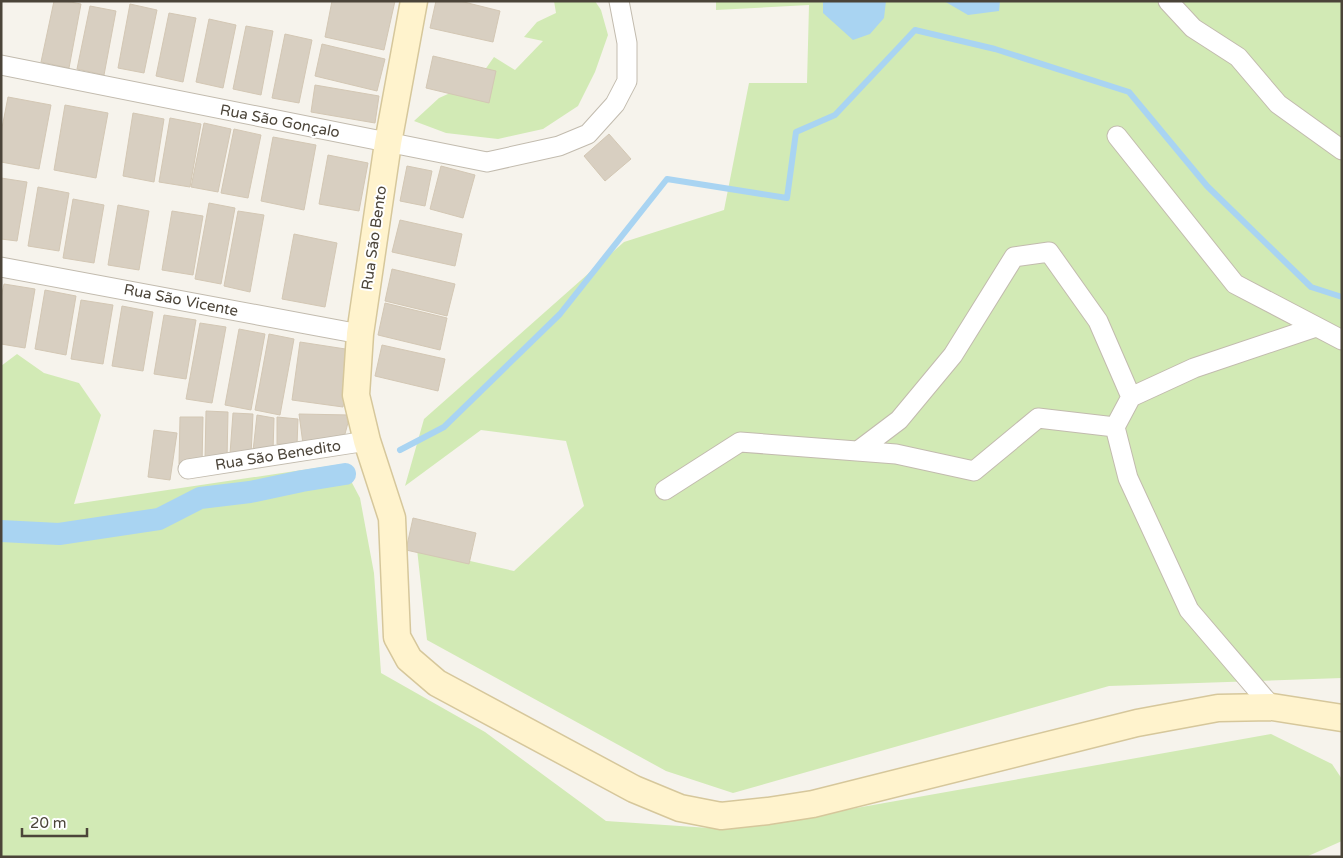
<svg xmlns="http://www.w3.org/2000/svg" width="1343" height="858" font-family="'Varela Round',sans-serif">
<rect width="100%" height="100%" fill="#f6f3ec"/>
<path fill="#d2eab5" d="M 554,1 L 595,1 L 601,10 L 608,35 L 595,72 L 578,106 L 543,129 L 498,139 L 446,133 L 414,121 L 439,98 L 477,81 L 494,57 L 515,70 L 543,41 L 524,37 L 537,22 L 556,13 Z
M 716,1 L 1342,1 L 1342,678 L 1109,686 L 733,793 L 666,771 L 427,640 L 417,549 L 514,571 L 584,506 L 566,441 L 481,430 L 405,486 L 424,419 L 624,242 L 724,210 L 749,83 L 807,83 L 809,5 L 716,10 Z
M 17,354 L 44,373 L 79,383 L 101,415 L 74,504 L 342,464 L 360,498 L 374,573 L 381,673 L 485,732 L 606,821 L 724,829 L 845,810 L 1271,734 L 1332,764 L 1342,779 L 1342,841 L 1306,857 L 1,857 L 1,366 Z"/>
<path fill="#a9d4f2" d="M 823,1 L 886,1 L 884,18 L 870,34 L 853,40 L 823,13 Z
M 944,1 L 1000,1 L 999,11 L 968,15 Z"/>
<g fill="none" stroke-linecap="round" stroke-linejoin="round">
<path stroke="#a9d4f2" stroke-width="6" d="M 400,450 L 444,427 L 560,314 L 667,179 L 787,198 L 796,132 L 835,115 L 915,30 L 995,49 L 1129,92 L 1207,186 L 1311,287 L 1342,297"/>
<path stroke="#a9d4f2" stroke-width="22" d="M 1,531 L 59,534 L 159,519 L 200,498 L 250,492 L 302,481 L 345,474"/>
</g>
<path fill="#d8cfc1" stroke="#d3c7b4" d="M 54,1 L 65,1 L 81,4 L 69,68 L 41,62 Z
M 332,1 L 395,1 L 384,50 L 325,37 Z
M 436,1 L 460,1 L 500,11 L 493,42 L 430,28 Z
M 130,4 L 157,10 L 144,73 L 118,68 Z
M 90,6 L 116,11 L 104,75 L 77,69 Z
M 169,13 L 196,18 L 183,82 L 156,76 Z
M 209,19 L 236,25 L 223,88 L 196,82 Z
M 246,26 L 273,31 L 261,95 L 233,89 Z
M 285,34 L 312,40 L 299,103 L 272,98 Z
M 322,44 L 385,59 L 377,91 L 315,76 Z
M 433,56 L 496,71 L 489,103 L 426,88 Z
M 315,85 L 379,96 L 375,123 L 311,112 Z
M 8,97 L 51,105 L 39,169 L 1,162 L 1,133 Z
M 65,105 L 108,113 L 96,178 L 54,170 Z
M 133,113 L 164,119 L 154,182 L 123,176 Z
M 170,118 L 201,124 L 190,187 L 159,182 Z
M 204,123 L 231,129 L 218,192 L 191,187 Z
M 234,129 L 261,135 L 248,198 L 221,193 Z
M 609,134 L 631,159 L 605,181 L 584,156 Z
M 273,137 L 316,145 L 304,210 L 261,201 Z
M 328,155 L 368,163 L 359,211 L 319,204 Z
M 407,166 L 432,171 L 425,206 L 400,201 Z
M 441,166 L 475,175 L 463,218 L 430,209 Z
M 1,178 L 27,182 L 17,241 L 1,239 Z
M 38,187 L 69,193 L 59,251 L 28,246 Z
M 73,199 L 104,205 L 94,263 L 63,258 Z
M 209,203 L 235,208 L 221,284 L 195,279 Z
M 118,205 L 149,211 L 139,270 L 108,265 Z
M 172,211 L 203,216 L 193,275 L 162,270 Z
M 238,211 L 264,215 L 250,292 L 224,286 Z
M 400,220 L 462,234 L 455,266 L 392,252 Z
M 294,234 L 337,243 L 325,307 L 282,299 Z
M 392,269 L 455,284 L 447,316 L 385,301 Z
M 4,284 L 35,289 L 25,348 L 1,344 L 1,298 Z
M 45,290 L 76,296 L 66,355 L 35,349 Z
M 81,300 L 113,305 L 103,364 L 71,359 Z
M 385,303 L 447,318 L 440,350 L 378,335 Z
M 122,306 L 153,312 L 143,371 L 112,366 Z
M 164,315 L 196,320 L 186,379 L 154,374 Z
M 200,323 L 226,327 L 212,403 L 186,399 Z
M 239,329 L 265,334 L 251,410 L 225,405 Z
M 269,334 L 294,339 L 280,415 L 255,410 Z
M 300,342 L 352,350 L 343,407 L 292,400 Z
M 382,345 L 445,359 L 438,391 L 375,376 Z
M 206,411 L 228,412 L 227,459 L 205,459 Z
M 233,413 L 253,414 L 251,455 L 230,454 Z
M 299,414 L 350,415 L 345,434 L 303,444 Z
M 257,415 L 274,418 L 273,452 L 253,451 Z
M 180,417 L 203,417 L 202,465 L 179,464 Z
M 277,417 L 298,419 L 297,445 L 277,444 Z
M 154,430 L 177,433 L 170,480 L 148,477 Z
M 413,518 L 476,533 L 469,564 L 406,550 Z"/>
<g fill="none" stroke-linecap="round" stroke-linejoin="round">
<defs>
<path id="street" d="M 1168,1 L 1193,28 L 1238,57 L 1278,104 L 1342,150
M 1,65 L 487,162 L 559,146 L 588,134 L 615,104 L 627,81 L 627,43 L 619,1
M 1117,136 L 1235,284 L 1342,340
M 1,267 L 360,334
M 858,451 L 899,420 L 953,355 L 1014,257 L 1049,252 L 1098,321 L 1131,397
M 188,469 L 367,441
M 665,490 L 740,442 L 896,454 L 974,471 L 1038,418 L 1115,427
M 1272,707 L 1189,610 L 1128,478 L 1115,427 L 1131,397 L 1194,368 L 1316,327"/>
<path id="secondary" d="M 414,1 L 388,143 L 360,334 L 356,395 L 367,441 L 392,518 L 397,637 L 409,659 L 437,683 L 634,789 L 680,808 L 721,816 L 768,811 L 813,804 L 1137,723 L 1218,708 L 1272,707 L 1342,718"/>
</defs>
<use href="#street" stroke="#c2bbae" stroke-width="21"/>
<use href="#secondary" stroke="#d6c79b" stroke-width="29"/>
<use href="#street" stroke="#fff" stroke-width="19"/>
<use href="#secondary" stroke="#fff3cd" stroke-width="26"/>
</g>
<g text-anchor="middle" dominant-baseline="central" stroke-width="4" stroke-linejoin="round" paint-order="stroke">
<g font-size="15" fill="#4b4439" stroke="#fff">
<text transform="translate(280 121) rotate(11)">Rua São Gonçalo</text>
<text transform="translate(374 238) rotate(-82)">Rua São Bento</text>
<text transform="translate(181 300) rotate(11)">Rua São Vicente</text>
<text transform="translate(278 455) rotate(-9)">Rua São Benedito</text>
</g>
</g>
<rect width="1343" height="858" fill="none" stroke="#4b4439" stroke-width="5"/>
<path d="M22 828v8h65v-8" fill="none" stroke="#4b4439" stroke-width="2.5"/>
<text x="30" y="828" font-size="15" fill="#4b4439" stroke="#ffffff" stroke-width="4" paint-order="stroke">20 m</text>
</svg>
